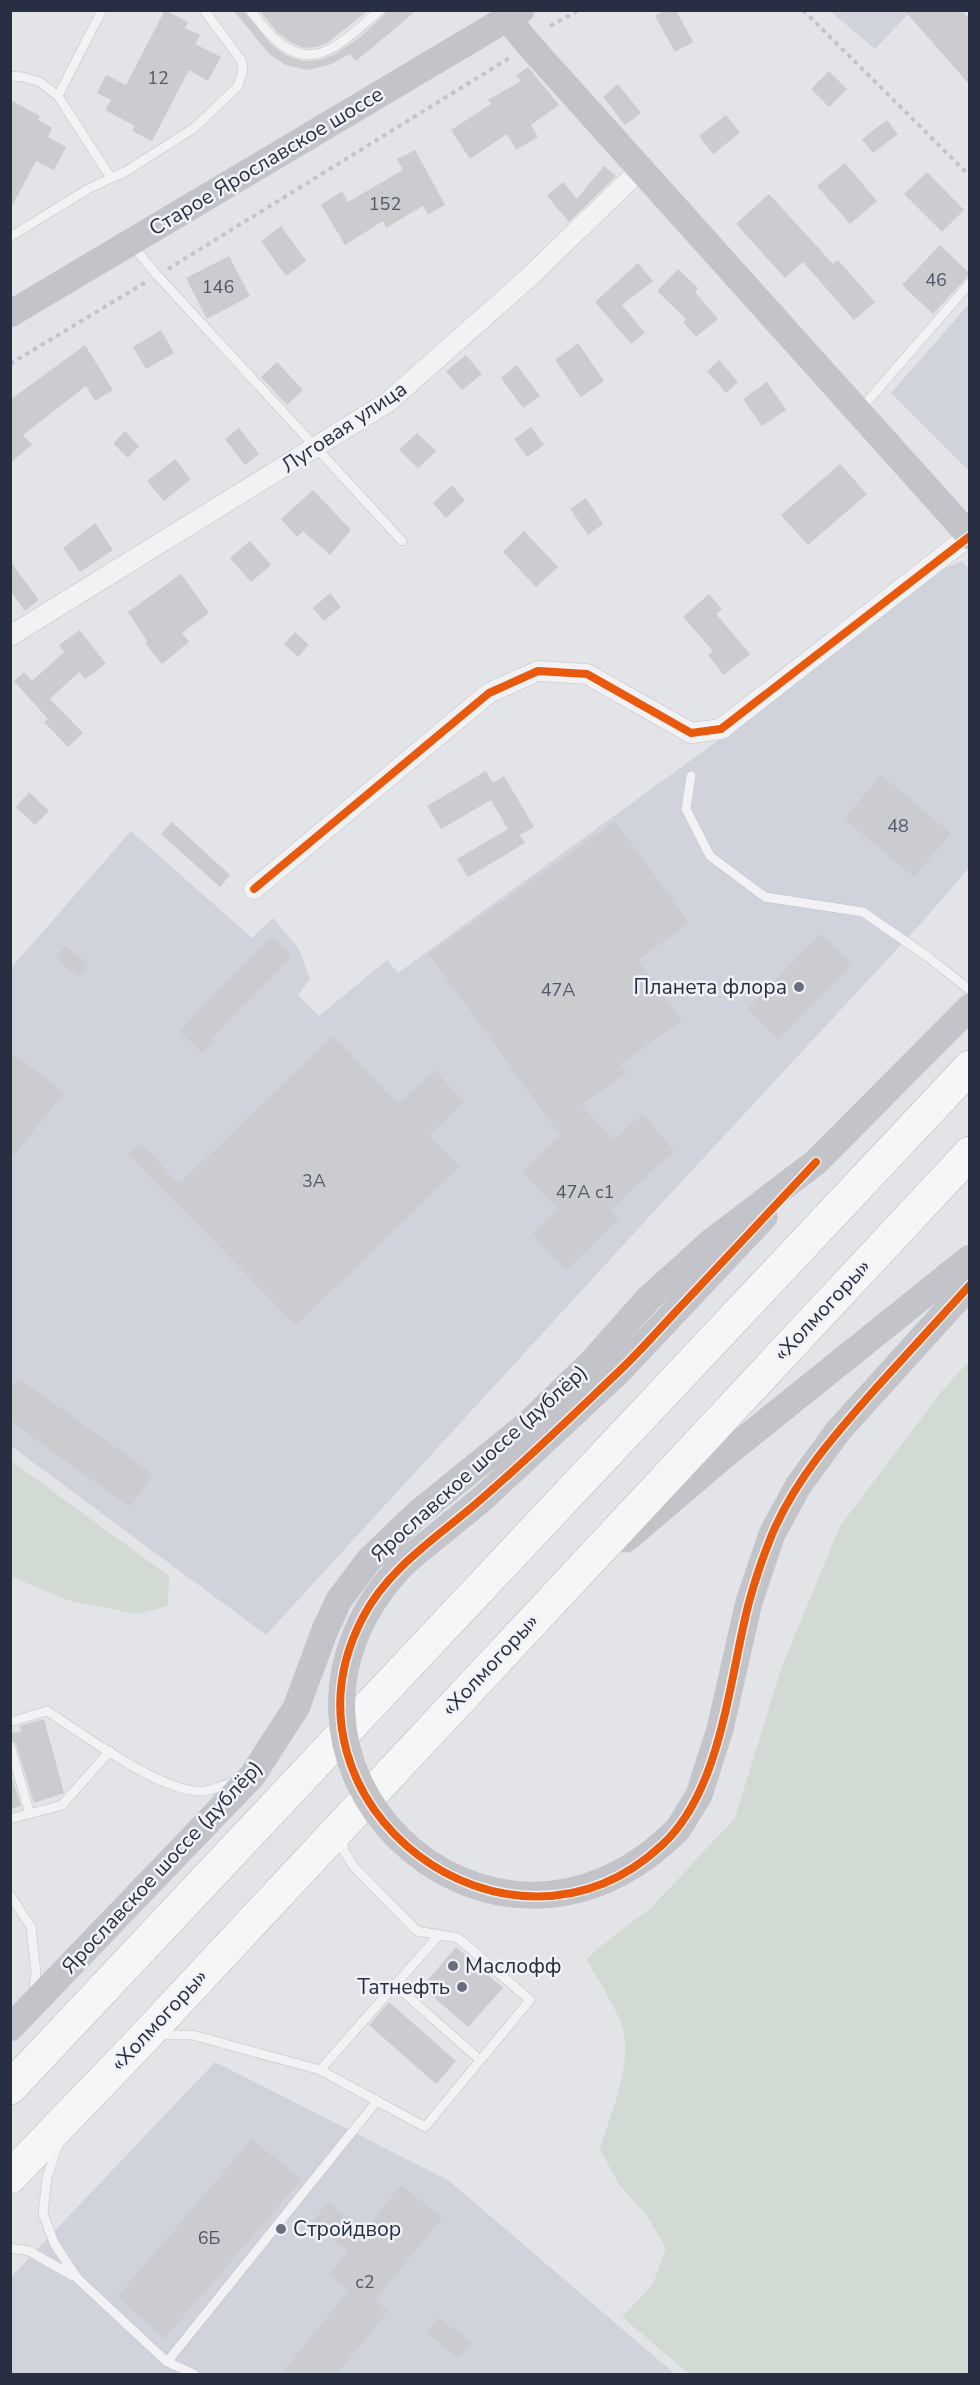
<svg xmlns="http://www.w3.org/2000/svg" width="980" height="2385" font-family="'Nunito Sans',sans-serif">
<rect width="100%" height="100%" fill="#e2e4e8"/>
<path fill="#d0d3db" d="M 830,11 L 911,11 L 875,49 Z
M 969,304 L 969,471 L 891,393 Z
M 962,561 L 969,569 L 969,868 L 924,920 L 671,1193 L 266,1635 L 11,1446 L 11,968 L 131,831 L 252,938 L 273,918 L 299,949 L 310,979 L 298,995 L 319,1016 L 387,960 L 398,973 L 731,731 L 937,572 Z
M 215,2062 L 448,2180 L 675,2374 L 11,2374 L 10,2278 Z"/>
<path fill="#d2dbd3" d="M 969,1361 L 969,2374 L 689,2374 L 622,2317 L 653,2284 L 666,2248 L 645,2213 L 619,2185 L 600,2149 C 611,2112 630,2072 624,2033 C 620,2014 597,1977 586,1959 L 617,1933 L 651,1908 L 735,1818 L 781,1669 L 840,1526 L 942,1391 Z
M 10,1460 L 169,1576 L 168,1606 L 137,1614 L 70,1601 L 14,1578 L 10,1574 Z"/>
<path fill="#caccd0" d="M 165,10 L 188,22 L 185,28 L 200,35 L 195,44 L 221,57 L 208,81 L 189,70 L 152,141 L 132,131 L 135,126 L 105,110 L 111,100 L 97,93 L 106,75 L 126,85 Z
M 233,10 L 243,10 L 270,43 L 285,55 L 303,61 L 319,60 L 334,55 L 360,37 L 384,15 L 387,10 L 417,10 L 356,61 L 350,54 L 329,65 L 307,70 L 286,65 L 269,54 Z
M 259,10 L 369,10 L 327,43 L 316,47 L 304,48 L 292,43 L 278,33 Z
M 665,10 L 676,10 L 693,42 L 675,52 L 655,16 Z
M 904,10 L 962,10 L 969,19 L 969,84 Z
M 528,67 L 559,105 L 531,125 L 538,137 L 516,150 L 507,134 L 470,159 L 451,130 L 491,104 L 488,100 L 521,81 L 516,75 Z
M 829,71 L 847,89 L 829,107 L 811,89 Z
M 618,84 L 641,113 L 625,125 L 603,97 Z
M 10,100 L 40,116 L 38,120 L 52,128 L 48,137 L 66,147 L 54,170 L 36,161 L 10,210 Z
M 726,115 L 740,133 L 713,154 L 699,136 Z
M 887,120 L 898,134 L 873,153 L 862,139 Z
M 415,150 L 445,205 L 428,214 L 423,206 L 386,228 L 383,221 L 345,245 L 321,205 L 342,191 L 348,202 L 403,170 L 397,159 Z
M 845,163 L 877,201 L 850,224 L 817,186 Z
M 604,166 L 616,176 L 569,222 L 547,196 L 563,182 L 577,199 Z
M 927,172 L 964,210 L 942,232 L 904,194 Z
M 769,194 L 833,264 L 838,260 L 875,302 L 854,320 L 803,262 L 785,278 L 736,224 Z
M 281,226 L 306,261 L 286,276 L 261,241 Z
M 940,245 L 969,273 L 969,275 L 933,314 L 902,285 Z
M 229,256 L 250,296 L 207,319 L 186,278 Z
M 638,263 L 653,281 L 622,305 L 645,333 L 631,344 L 595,302 Z
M 678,269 L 698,288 L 695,292 L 718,319 L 696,337 L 683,322 L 686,319 L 657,291 Z
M 161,330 L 174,353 L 146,369 L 133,347 Z
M 578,343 L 604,381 L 581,397 L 555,360 Z
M 85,345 L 113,390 L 95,401 L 86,386 L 23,435 L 32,445 L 10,463 L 10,400 Z
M 466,355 L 482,374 L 462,390 L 446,371 Z
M 719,360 L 738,382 L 726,393 L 707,371 Z
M 277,362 L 303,390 L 287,405 L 261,377 Z
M 517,365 L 540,396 L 523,408 L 501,378 Z
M 767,382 L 786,410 L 762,426 L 743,399 Z
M 531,427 L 544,445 L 527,457 L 514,439 Z
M 239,428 L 259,454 L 245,465 L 225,439 Z
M 125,431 L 139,446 L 128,458 L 113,443 Z
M 417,433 L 436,451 L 418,468 L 399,450 Z
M 175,459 L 191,479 L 164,501 L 147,481 Z
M 840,464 L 867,494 L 808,545 L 781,515 Z
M 452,485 L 465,500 L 446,518 L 433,503 Z
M 313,490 L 351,530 L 330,555 L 303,531 L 297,537 L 281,519 Z
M 586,498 L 603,524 L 588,535 L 570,509 Z
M 95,523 L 113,550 L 80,572 L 63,548 Z
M 524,531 L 558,567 L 536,587 L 503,552 Z
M 250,541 L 271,565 L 251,582 L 230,558 Z
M 10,561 L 39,600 L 25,611 L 10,591 Z
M 181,574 L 209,613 L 182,633 L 189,642 L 162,664 L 145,643 L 147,641 L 128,612 Z
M 330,593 L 341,607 L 324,621 L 313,608 Z
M 709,594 L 722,609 L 716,614 L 750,654 L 724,675 L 708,655 L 713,651 L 683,617 Z
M 80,630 L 106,664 L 85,679 L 79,672 L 50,699 L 83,733 L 68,747 L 44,722 L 48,719 L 14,681 L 24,672 L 32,681 L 64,652 L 59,645 Z
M 295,632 L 309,645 L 298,657 L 284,644 Z
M 486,771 L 493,783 L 504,776 L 534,827 L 520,835 L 525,843 L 468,877 L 457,859 L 508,829 L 491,800 L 441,829 L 427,806 Z
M 881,775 L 951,833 L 914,877 L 844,819 Z
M 29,792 L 49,811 L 35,825 L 16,807 Z
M 615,821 L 689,923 L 638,960 L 682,1021 L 620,1064 L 627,1073 L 581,1105 L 614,1139 L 643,1114 L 674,1151 L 610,1210 L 619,1219 L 566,1270 L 532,1234 L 558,1209 L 522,1172 L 560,1135 L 429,954 Z
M 172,822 L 230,875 L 220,887 L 161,834 Z
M 821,934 L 852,965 L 778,1040 L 747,1009 Z
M 272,936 L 292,956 L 212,1038 L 214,1041 L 202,1053 L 179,1031 Z
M 65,946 L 89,964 L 78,977 L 55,958 Z
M 333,1036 L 399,1104 L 435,1070 L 464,1102 L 429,1135 L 460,1166 L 296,1325 L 128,1154 L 141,1143 L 179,1184 Z
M 10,1051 L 64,1093 L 10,1160 Z
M 18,1378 L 153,1474 L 130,1507 L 10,1421 L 10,1387 Z
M 44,1719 L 64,1793 L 34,1803 L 16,1744 L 10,1739 L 10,1733 L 21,1732 L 20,1726 Z
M 10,1772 L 21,1806 L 10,1809 Z
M 456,1947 L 503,1988 L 468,2027 L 422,1987 Z
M 389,2002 L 456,2061 L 436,2084 L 369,2025 Z
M 252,2139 L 301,2180 L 165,2338 L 117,2297 Z
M 401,2185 L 442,2218 L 375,2300 L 388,2311 L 337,2374 L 281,2374 L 349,2290 L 330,2274 L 348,2251 L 312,2222 L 328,2202 L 364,2231 Z
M 439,2318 L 471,2342 L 459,2358 L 427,2333 Z"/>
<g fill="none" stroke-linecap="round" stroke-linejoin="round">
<defs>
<path id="lane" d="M 250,10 C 258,20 265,30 274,38 C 315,78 347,37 380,10
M 10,76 L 23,77 L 40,82 L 58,96 L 111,178 L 88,189 L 10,237
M 58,96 L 102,10
M 111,178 L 125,172 L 194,128 L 238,86 L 243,70 L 241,60 L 204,10
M 131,244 L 157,275 L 402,541
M 859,411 L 970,283
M 691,776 L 686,809 L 710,856 L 765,897 L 863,912 L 928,957 L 970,990
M 10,1722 L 47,1711 C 83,1734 164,1795 204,1791 C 214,1790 226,1784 236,1781
M 10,1746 L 30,1814
M 10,1819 L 62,1805 L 110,1751
M 10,1895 L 31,1927 L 36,1973 L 33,1994
M 395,1985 L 480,2060
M 160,2035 L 192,2035 L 320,2070 L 425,2127 L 530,2000 L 458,1938 L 417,1931 L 354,1867 L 344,1851 L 342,1836
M 320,2070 L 439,1935
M 58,2144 L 47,2178 L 43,2213 L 54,2243 L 77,2278 L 167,2362 L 194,2374
M 10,2248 L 29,2251 L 73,2276
M 167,2362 L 377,2101"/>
<path id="street" d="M 10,636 L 388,402 L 526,280 L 641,169
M 254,889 L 489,693 L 538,671 L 587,674 L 691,733 L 721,729 L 969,536"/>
<path id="highway" d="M 10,2088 L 970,1067
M 10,2177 L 140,2042 L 970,1153"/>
</defs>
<use href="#lane" stroke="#c0c2c6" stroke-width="10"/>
<use href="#street" stroke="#c0c2c6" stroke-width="21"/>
<use href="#highway" stroke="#b4b7bd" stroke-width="34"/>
<path stroke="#c4c5cb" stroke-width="4" stroke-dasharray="4.5 4.5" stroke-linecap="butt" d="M 803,10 L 970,176
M 550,26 L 579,10
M 168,269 L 511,57
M 10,364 L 146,282"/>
<use href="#lane" stroke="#f2f2f4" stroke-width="9"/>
<use href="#street" stroke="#f2f2f4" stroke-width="20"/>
<path stroke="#c3c4ca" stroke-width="27" d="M 507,18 L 530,46 L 970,536
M 10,314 L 521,10
M 626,1539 L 726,1454 L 970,1258
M 406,1561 L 482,1499 L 618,1372 L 764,1217
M 678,1829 L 699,1795 L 720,1729 L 749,1602 L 772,1534 L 798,1486 L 838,1431 L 970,1285
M 10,2028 L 252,1776 L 296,1708 L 325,1630 L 339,1600 L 369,1560 L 417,1514 L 529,1423 L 591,1363 L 648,1299 L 711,1242 L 816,1162 L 970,1007"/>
<use href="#highway" stroke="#f6f6f7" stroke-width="33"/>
<path stroke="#c3c4ca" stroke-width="27" d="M 406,1561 C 216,1753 488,2021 678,1829"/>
<defs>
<path id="cycleway" d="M 254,889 L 489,693 L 538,671 L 587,674 L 691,733 L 721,729 L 970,536
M 816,1162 C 772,1209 728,1256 684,1303 C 661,1327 639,1353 614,1376 C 570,1418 526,1461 479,1501 C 438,1537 389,1567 363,1617 C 265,1804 508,1989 662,1845 C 721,1791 729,1681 748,1606 C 754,1583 762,1559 771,1537 C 794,1480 837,1432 877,1387 C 908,1353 939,1319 970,1285"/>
</defs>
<use href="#cycleway" stroke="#f0f2f7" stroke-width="11"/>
<use href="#cycleway" stroke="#e8590c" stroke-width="8"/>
</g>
<g fill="#696e7c" stroke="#f0f2f7" stroke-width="2">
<circle cx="799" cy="987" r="6"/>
<circle cx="453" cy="1966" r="6"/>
<circle cx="462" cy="1987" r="6"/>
<circle cx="281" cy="2229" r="6"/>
</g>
<g text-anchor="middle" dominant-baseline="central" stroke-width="5" stroke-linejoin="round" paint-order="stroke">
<g font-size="18" fill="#515766">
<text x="158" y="78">12</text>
<text x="385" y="204">152</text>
<text x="936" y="280">46</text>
<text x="218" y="287">146</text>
<text x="898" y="826">48</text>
<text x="558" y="990">47А</text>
<text x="314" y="1181">3А</text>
<text x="585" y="1192">47А с1</text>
<text x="209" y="2238">6Б</text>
<text x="365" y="2282">с2</text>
</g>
<g font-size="21" fill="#282f42" stroke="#f0f2f7">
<text transform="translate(266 161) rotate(-31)">Старое Ярославское шоссе</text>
<text transform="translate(344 427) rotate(-34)">Луговая улица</text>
<text transform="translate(822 1310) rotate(-47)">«Холмогоры»</text>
<text transform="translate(479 1463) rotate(-42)">Ярославское шоссе (дублёр)</text>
<text transform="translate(490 1665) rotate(-47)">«Холмогоры»</text>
<text transform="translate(162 1867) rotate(-47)">Ярославское шоссе (дублёр)</text>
<text transform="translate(159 2020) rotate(-47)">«Холмогоры»</text>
</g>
<g font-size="21" fill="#282f42" stroke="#f0f2f7" text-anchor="end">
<text x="787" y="987">Планета флора</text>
<text x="465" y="1966" text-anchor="start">Маслофф</text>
<text x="450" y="1987">Татнефть</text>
<text x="293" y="2229" text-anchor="start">Стройдвор</text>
</g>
</g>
<rect width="980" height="2385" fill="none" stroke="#282f42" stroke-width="24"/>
</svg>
